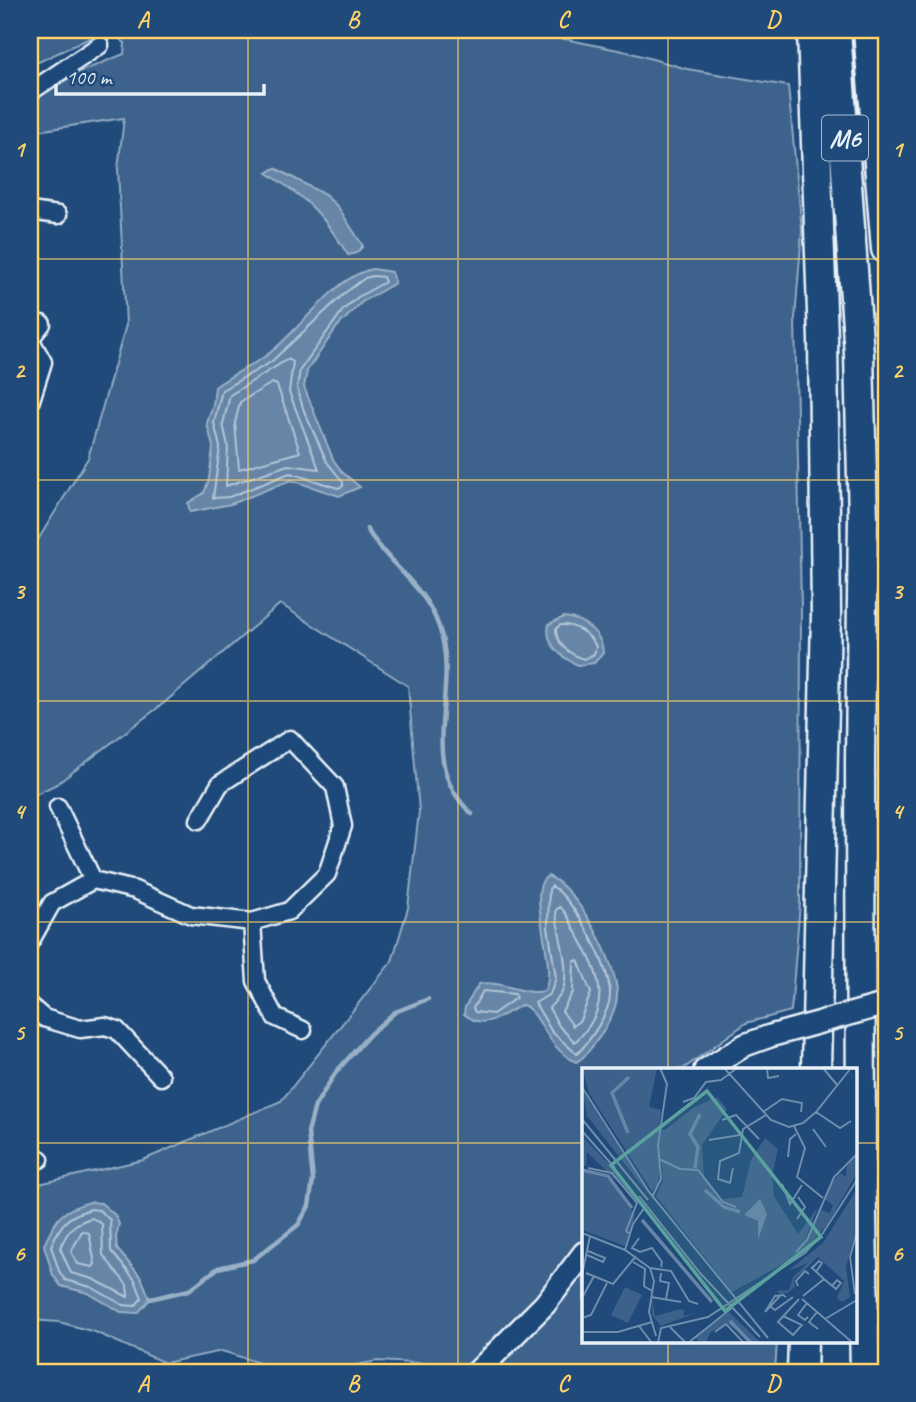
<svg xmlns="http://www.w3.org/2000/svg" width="916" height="1402" font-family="Caveat,sans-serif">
<rect width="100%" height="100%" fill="#1f4a7a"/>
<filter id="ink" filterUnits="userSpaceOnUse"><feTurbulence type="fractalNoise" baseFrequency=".0143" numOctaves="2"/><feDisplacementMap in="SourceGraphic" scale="14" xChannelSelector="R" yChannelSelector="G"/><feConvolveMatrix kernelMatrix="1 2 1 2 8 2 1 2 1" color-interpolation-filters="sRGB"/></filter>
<g filter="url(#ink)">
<path fill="#3c628c" stroke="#92aac2" stroke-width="2" d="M 30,30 L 521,30 L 628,52 L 687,69 L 788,86 L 802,231 L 795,319 L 801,606 L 800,903 L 791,1011 L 746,1023 L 683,1069 L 584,1070 L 584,1341 L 777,1341 L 775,1372 L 438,1372 L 433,1364 L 377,1361 L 323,1372 L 287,1372 L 222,1351 L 165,1363 L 95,1332 L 59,1322 L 30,1320 L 30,1186 L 143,1160 L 281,1101 L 392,961 L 408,908 L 419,811 L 408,686 L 280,604 L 164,703 L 57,784 L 30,797 L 30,553 L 88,458 L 126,325 L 118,169 L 124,118 L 30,132 L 30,101 L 82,71 L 124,54 L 125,43 L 107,30 L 30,66 Z"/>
<path fill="#6685a7" stroke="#9ab0c7" stroke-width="2" d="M 275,168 L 325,195 L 338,207 L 363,246 L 356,253 L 348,255 C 321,212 309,200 267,173 Z
M 373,269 L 391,272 L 395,283 L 362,302 L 337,327 L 307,371 L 304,387 L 333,459 L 342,472 L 360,487 L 339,496 L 291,480 L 231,504 L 190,512 L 188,503 L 204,493 L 209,479 L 213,447 L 207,423 L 213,405 L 215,387 C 231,375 250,367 267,355 C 298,333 335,275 373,269 Z
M 564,617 C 583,619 603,633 603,653 L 594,663 L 578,665 C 562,658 544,644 549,624 Z
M 548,876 C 577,887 618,964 617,995 C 617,1010 604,1032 595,1043 C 589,1050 585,1058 576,1062 C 545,1047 542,1014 523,1005 C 504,1012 486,1033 464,1014 L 465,1007 L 479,984 C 502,980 523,996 544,991 C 560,968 523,889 548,876 Z
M 90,1202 L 101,1203 L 115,1215 L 119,1224 L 116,1237 L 117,1249 L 141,1277 L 150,1299 L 138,1313 L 121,1312 L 88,1293 L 61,1286 L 53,1275 L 44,1245 C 57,1217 61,1210 90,1202 Z"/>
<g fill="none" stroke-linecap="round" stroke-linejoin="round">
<path stroke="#b4c6d8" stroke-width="2" d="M 373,276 L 383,277 L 385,282 L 358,297 L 343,310 L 300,370 L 297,388 L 304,411 L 327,462 L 343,482 L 343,486 L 338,488 L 290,473 L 229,497 L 213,498 L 220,447 L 214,423 L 222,390 L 271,362 L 346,292 L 365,278 Z
M 288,359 L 293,362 L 289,392 L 319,469 L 288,465 L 226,486 L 228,446 L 223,424 L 230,395 Z
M 272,383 L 277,385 L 300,452 L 239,469 L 235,423 L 240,402 Z
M 560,625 C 574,624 590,633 596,647 L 594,654 L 584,659 C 570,655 556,644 556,629 Z
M 552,886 C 575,901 610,966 610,994 C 611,1011 589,1042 577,1054 L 552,1032 L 535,1003 L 550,994 L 556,978 L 548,927 L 549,889 Z
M 560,907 C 569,914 571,925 577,934 C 600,974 614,1006 575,1042 L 559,1026 L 549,1008 C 553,1003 560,998 563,990 C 571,965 557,935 556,910 Z
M 578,960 L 591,993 L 580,1020 L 573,1026 L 562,1011 L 573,992 L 574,962 Z
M 483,991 L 515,994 L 516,998 L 493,1014 L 475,1012 L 473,1008 Z
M 91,1209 L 99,1210 L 110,1220 L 111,1251 L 135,1280 L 142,1298 L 135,1306 L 123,1305 L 91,1287 L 65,1280 L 59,1271 L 51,1246 C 60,1224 68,1215 91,1209 Z
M 92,1218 L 102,1224 L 103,1255 L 127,1285 L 128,1297 L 93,1279 L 71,1273 L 60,1248 C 68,1230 73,1223 92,1218 Z
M 82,1231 L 89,1233 L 95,1264 L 93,1267 L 78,1264 L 71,1252 Z"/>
<path stroke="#9ab0c7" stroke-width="4.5" d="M 367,529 C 388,565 425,585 439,627 C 462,693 413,760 472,814
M 150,1299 L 189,1290 L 218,1268 L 253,1260 L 298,1225 L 309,1206 L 313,1180 L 308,1132 L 315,1106 L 336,1072 L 370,1034 L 395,1012 L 428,999"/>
<defs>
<path id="street" d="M 30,92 L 100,45
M 30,211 L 58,215
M 30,339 L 43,362 L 30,403
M 30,339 L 42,324
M 58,807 L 93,880
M 252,922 L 256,981 L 275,1017 L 303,1030
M 30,942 L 52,903 L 93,880 L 135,890 L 191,915 L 252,922 L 289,911 L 327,874 L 343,826 L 335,787 L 290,739 L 220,784 L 199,820
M 30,1006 L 44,1018 L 80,1029 L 105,1026 L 117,1030 L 161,1077
M 30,1156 L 40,1159"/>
<path id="secondary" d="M 705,1070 L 745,1045 L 770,1036
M 477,1372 L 545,1304 L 584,1253"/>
<path id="primary" d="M 883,30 L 886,30"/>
<path id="highway" d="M 812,30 L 823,339 L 826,614 L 816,1070
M 836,30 L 859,354 L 863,520 L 860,759 L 861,1163 L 865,1372
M 868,30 L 886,249
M 802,1372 L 803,1341"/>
</defs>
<use href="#street" stroke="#e8f1f8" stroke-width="21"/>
<use href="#secondary" stroke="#e8f1f8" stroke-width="26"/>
<use href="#primary" stroke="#e8f1f8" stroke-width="30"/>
<use href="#highway" stroke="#e8f1f8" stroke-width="33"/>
<use href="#street" stroke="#1f4a7a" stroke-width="16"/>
<use href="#secondary" stroke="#1f4a7a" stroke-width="21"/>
<use href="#primary" stroke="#1f4a7a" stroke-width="24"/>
<use href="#highway" stroke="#1f4a7a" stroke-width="28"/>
<defs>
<path id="secondary-bridge" d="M 770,1036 L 886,1004"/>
</defs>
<use href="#secondary-bridge" stroke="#e8f1f8" stroke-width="26" stroke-linecap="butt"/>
<use href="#secondary-bridge" stroke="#1f4a7a" stroke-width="21"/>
</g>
</g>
<path fill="none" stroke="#ffd166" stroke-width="2" stroke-opacity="0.55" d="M 248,30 L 248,1372M 458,30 L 458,1372M 668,30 L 668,1070M 30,259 L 886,259M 30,480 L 886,480M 30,701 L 886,701M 30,922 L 886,922M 30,1143 L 584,1143M 855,1143 L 886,1143M 668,1341 L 668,1372"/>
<g text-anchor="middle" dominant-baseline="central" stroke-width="5" stroke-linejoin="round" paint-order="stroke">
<rect fill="#1f4a7a" stroke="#acbfd2" stroke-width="2" x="822" y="115.5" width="46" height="45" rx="5"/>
<g font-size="26" font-weight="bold" fill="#e8f1f8">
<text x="845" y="138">M6</text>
</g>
</g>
<g transform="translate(582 1068)">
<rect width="275" height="275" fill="#1f4a7a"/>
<path d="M 0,0 L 75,0 L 67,39 L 79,42 L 77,60 L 83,62 L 111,40 L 135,29 L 145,41 L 120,77 L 122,108 L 140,131 L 160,129 L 169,92 L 183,70 L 196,81 L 190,108 L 192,128 L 216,166 L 236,139 L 222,174 L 239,142 L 248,145 L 251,137 L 242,131 L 251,113 L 258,105 L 264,109 L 265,98 L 275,87 L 275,105 L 245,157 L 219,186 L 150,224 L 74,128 L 81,113 L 79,90 L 76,116 L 70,123 L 7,25 ZM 0,21 L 68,128 L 5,48 ZM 0,68 L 26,95 L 57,135 L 5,84 L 4,98 L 0,97 ZM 0,103 L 28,111 L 53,147 L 43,178 L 0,162 ZM 275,121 L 275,160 L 264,199 L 268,229 L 260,234 L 255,230 L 262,213 L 236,189 L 212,212 L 213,219 L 206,225 L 198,226 L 195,223 L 207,222 L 211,209 L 226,195 L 206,203 L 241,175 ZM 43,219 L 60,227 L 46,255 L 29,247 ZM 70,231 L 73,248 L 99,241 L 103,243 L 101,248 L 114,245 L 79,258 L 70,247 ZM 147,244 L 179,275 L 170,275 L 146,256 L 129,264 L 124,274 L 116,273 L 113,268 Z" fill="#3c628c"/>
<path d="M 178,131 L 185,146 L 176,172 L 176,153 L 162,147 Z" fill="#6685a7"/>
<path fill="none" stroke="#6685a7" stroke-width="3.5" d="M 46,65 L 30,25 L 47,9M 113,100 L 116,79 L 108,66 L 118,46M 0,102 L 26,108 L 50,140M 123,122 L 142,139 L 158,144M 60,152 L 130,234M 148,253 L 169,275"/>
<path fill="none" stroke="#6f8dac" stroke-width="2" d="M 142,0 L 189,52 L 207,59 L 221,55 L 234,44 L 269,0M 185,0 L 186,10 L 197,8M 241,0 L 256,18M 0,19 L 67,124 L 186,270M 101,34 L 112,30 L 124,14 L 139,12 L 155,0M 181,44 L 200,31 L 220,35 L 219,44M 234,44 L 258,60 L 269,53M 0,51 L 66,132M 140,52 L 154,47 L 177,71M 212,58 L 223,80 L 215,109 L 241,130M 231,61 L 244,79M 0,63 L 33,100M 127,72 L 158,67M 206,89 L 208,71 L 214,66M 77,91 L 98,101 L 116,102 L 141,134 L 154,139M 6,100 L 30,105 L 55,135 L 44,163 L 48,166M 151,100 L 148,115 L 136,111 L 138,93 L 157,85 L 161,61 L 184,47M 200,116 L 208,136 L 220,117M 57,128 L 118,205 L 178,269M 70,129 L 79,111 L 76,77 L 85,16 L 78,0M 215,151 L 223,139 L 216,129M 0,165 L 43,182 L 68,200 L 72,213 L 67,244 L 74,268M 57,170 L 50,180 L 58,184 L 70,180 L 80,194 L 79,199M 43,182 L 51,156 L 65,136M 214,184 L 225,172 L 252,109 L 275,86M 5,187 L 21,194 L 23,190 L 6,183M 51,194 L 63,201 L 62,218 L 70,223M 229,199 L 242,211 L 254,221 L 259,215 L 255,212 L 250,218M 68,200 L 89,203 L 107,233 L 116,236M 230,200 L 237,193 L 240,195 L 234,204M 4,205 L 31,216 L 54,188M 79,205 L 78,213 L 87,215 L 84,231M 0,207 L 8,168M 216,218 L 214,213 L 223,203 L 227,206M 273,226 L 268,189 L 275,164M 198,228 L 183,244 L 193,228 L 201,227 L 204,229M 221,228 L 242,211M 69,229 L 99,234M 0,230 L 12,208M 220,231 L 271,275M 225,235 L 216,247 L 223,252 L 226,249M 189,239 L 193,242 L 211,229M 235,244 L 227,254 L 236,261M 201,248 L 220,257 L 211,267 L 196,254 L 206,243 L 217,231M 0,250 L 9,247 L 25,215M 243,251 L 275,232M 57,258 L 70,275M 88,259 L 104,275M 0,264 L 36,264 L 70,254M 133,264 L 144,256 L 162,275M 76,275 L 79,260 L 126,249 L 223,185 L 241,165 L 275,112M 106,275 L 151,239"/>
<path fill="#5ba19e" fill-opacity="0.15" stroke="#5ba19e" stroke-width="3.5" d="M 125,23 L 239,169 L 143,243 L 29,97 Z"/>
<rect width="275" height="275" fill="none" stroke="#e8f1f8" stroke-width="3.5"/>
</g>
<rect width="916" height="1402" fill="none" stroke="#1f4a7a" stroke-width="77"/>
<path d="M56 84v10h208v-10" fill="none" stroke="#e8f1f8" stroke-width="3.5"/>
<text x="66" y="84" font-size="21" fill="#e8f1f8" stroke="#1f4a7a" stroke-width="5" paint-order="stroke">100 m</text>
<rect x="38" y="38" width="840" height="1326" fill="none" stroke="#ffd166" stroke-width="2.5"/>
<g font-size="23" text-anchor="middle" font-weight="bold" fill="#ffd166">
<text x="143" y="27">A</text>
<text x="353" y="27">B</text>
<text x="563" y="27">C</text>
<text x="773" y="27">D</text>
<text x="19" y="157">1</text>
<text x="897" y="157">1</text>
<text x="19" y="378">2</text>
<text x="897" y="378">2</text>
<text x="19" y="599">3</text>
<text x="897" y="599">3</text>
<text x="19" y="819">4</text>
<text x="897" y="819">4</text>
<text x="19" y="1040">5</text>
<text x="897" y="1040">5</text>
<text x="19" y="1261">6</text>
<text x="897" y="1261">6</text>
<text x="143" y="1391">A</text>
<text x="353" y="1391">B</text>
<text x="563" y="1391">C</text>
<text x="773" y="1391">D</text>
</g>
</svg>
